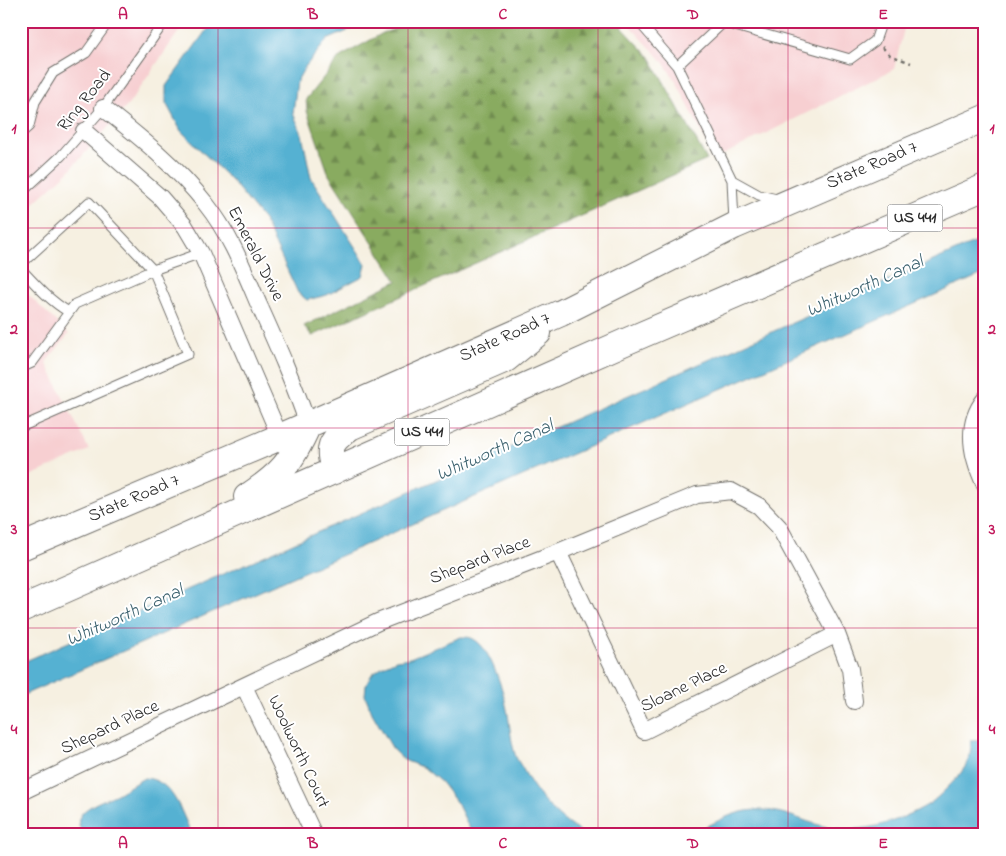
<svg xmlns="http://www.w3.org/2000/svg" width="1006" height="856" font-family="'Indie Flower',sans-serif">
<defs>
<pattern id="forest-firs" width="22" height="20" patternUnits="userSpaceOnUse" patternTransform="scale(1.25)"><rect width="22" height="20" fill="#89ab60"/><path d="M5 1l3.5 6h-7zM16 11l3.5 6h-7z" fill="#708b4f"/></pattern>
</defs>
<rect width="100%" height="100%" fill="#fff"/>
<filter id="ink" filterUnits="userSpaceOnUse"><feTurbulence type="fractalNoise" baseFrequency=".02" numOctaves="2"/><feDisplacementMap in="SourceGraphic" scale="10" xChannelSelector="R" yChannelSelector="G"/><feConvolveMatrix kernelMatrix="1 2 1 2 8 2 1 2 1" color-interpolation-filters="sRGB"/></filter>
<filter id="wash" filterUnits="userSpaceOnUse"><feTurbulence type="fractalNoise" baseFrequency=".0096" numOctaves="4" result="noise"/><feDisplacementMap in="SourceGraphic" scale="20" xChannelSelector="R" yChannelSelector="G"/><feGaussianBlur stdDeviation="1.12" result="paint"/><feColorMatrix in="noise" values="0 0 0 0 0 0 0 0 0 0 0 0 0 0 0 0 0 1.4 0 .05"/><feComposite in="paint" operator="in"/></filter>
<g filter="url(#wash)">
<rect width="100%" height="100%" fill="#f6f0e1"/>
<path fill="#f7cfd1" d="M 21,21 L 186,21 L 129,104 L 67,173 L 21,215 Z
M 625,21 L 906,21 L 894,69 L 715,159 L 677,83 L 661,59 Z
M 21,288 L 69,334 L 46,362 L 89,450 L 21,480 Z"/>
<path fill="url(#forest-firs)" stroke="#5a6b46" d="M 420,21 L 616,21 L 650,57 L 707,160 L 312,336 L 304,326 L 397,281 L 329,175 L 307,111 L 306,99 L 340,57 L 383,33 Z"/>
<path fill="#54b1d2" stroke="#406e7e" d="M 213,21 L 370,21 L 327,40 L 305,67 L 297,81 L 293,113 L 302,134 L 311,178 L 366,264 L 363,276 L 327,295 L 307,300 L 298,293 L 264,220 L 232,181 L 181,131 L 166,103 L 166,86 Z
M 985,238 L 985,273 L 21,696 L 21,663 Z
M 461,637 C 466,637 471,637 475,640 C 489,647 503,689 506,705 C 510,721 510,738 515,754 C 516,759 521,765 524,771 C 538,797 559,822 587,835 L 473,835 L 457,803 L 441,782 L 424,768 L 404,760 L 394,751 L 372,713 L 365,695 L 366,685 L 372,674 L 383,666 L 396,660 L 410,658 Z
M 985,740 L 985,835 L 690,835 C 713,824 734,809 761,810 C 782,810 802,821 823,826 C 858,836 899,822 929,804 C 935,800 941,794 946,789 C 961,774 972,763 971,741 Z
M 144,778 C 173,779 181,812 192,835 L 85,835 C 63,812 103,801 117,794 C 126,789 135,783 144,778 Z"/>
</g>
<g filter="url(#ink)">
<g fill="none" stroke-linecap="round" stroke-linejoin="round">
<defs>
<path id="service" d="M 638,21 L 677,66 L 732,180 L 734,223
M 725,23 L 850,59 L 875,41 L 882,21
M 677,66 L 725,21
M 21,133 L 29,126 L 35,102 L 53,73 L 86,53 L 109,21
M 732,180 L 759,195 L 777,199
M 21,193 L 61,156 L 103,108 L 165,21
M 21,264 L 89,202 L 153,270 L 188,354 L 21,427
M 21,269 C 36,285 50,301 69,312
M 21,368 L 32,363 L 75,304 L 153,270 L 201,253"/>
<path id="minor" d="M 103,108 C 140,137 177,167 206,204 C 230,234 244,270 259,305 C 277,345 294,383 308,425
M 84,131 L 160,197 L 185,226 L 201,253 L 280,437
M 985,399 C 964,425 972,458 985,485
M 558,552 L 644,731 L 837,634
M 244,686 L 314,835
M 21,792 L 378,622 L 558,552 L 697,495 L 731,491 L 759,506 L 779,527 L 837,634 L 850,669 L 854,701"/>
<path id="primary" d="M 334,471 C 328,446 329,443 350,427 L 506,359 L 538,333
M 247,497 C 282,474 291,463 308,425
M 21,547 L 280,437 L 561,313 L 734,226 L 985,118
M 21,609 L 625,342 L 985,187"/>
</defs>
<use href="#service" stroke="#72706b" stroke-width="11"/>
<use href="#minor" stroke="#72706b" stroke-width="18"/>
<use href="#primary" stroke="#72706b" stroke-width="28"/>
<path stroke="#72706b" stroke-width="2.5" stroke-dasharray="4 4" stroke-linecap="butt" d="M 882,47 L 890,55 L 911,63"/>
<use href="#service" stroke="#fff" stroke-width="9"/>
<use href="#minor" stroke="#fff" stroke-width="16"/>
<use href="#primary" stroke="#fff" stroke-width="26"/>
</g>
</g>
<path fill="none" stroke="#c2185b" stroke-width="1" stroke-opacity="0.55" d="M 218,21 L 218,835M 408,21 L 408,835M 598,21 L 598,835M 788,21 L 788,835M 21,228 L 985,228M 21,428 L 985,428M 21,628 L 985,628"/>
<g text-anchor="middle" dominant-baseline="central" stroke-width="4" stroke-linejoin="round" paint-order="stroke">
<g fill="#fff" stroke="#6b6b6b" stroke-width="1">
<rect x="887.5" y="204.5" width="55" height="27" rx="4"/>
<rect x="394.5" y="418.5" width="55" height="27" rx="4"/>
</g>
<g font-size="16" font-weight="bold" fill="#2b2b2b">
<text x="915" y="218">US 441</text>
<text x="422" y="432">US 441</text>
</g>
<g font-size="18" fill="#2b2b2b" stroke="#fff">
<text transform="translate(85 101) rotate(-51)">Ring Road</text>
<text transform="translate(872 166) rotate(-23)">State Road 7</text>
<text transform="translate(255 254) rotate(63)">Emerald Drive</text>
<text transform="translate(505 338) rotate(-24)">State Road 7</text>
<text transform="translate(134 499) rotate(-23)">State Road 7</text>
<text transform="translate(480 561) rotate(-21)">Shepard Place</text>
<text transform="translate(684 688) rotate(-26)">Sloane Place</text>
<text transform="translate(110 728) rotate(-25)">Shepard Place</text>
<text transform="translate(298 752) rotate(65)">Woolworth Court</text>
</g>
<g font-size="19" font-style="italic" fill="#3b616e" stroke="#fff">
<text transform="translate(865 287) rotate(-24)">Whitworth Canal</text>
<text transform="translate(495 451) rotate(-24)">Whitworth Canal</text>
<text transform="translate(125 616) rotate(-24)">Whitworth Canal</text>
</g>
</g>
<rect width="1006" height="856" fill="none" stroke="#fff" stroke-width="55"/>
<rect x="28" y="28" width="950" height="800" fill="none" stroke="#c2185b" stroke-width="2"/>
<g font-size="16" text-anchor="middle" font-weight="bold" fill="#c2185b">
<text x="123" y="19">A</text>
<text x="313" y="19">B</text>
<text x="503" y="19">C</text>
<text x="693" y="19">D</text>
<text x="883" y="19">E</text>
<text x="14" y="133">1</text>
<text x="992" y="133">1</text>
<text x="14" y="334">2</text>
<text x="992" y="334">2</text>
<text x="14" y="534">3</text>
<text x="992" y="534">3</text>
<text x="14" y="734">4</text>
<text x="992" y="734">4</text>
<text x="123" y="848">A</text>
<text x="313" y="848">B</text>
<text x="503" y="848">C</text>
<text x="693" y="848">D</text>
<text x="883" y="848">E</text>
</g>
</svg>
